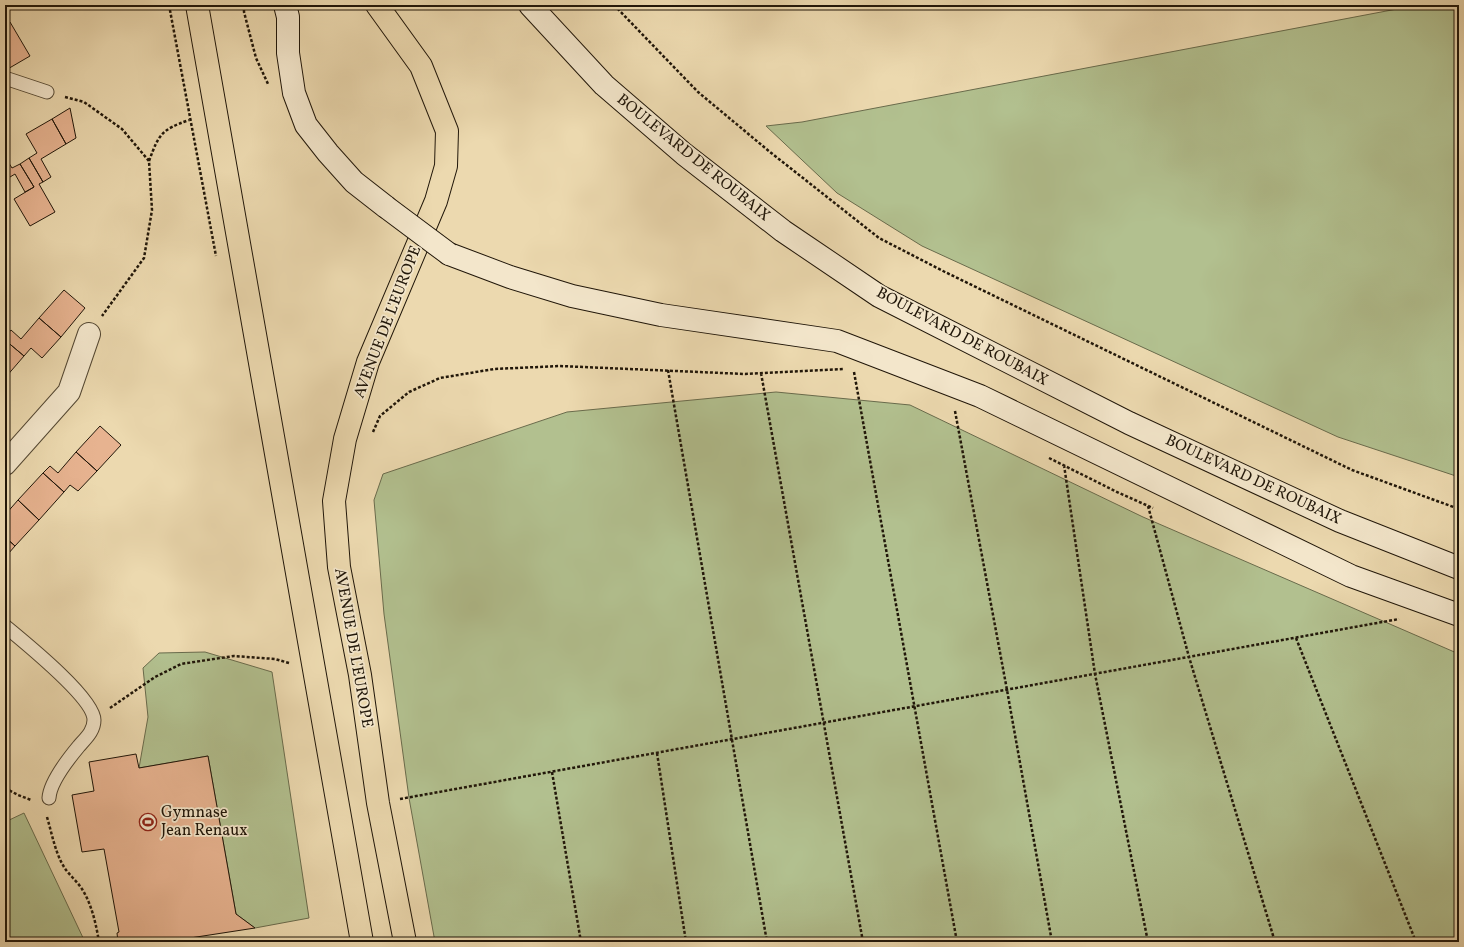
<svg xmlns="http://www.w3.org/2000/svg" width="1464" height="947" font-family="Vollkorn,serif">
<rect width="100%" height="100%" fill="#ecd9af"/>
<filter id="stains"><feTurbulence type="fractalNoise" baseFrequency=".005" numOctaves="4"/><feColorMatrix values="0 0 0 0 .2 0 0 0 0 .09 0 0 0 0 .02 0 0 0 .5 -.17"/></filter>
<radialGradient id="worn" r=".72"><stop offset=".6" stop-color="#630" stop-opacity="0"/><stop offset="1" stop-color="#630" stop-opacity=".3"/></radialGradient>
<path fill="#b2c08f" stroke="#696b4c" d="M 1418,5 L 1459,5 L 1459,477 L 1338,437 L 922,246 L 837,193 L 766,126 L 802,122 Z
M 776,392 L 910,405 L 1143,517 L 1459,654 L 1459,939 L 1451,942 L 435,942 L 409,798 L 384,614 L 374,500 L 383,474 L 567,412 Z
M 205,652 L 272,672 L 309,918 L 255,928 L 236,914 L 208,756 L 139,768 L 148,717 L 143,668 L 159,653 Z
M 24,813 L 85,942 L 5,942 L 5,822 Z"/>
<path fill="#e7b390" stroke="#201609" d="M 10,22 L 30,56 L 6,70 L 5,25 Z
M 70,108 L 76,138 L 66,144 L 52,119 Z
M 52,119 L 66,144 L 41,159 L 51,177 L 43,182 L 29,158 L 37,153 L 26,134 Z
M 5,157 L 12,168 L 20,164 L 34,187 L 25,192 L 15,174 L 5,180 Z
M 29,158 L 43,182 L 39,184 L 55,212 L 30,226 L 14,199 L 34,187 L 20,164 Z
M 64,290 L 85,308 L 61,337 L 39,318 Z
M 39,318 L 61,337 L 42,358 L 31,348 L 24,356 L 5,340 L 5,337 L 11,330 L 21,339 Z
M 5,340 L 24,356 L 5,378 Z
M 100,426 L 121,445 L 97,471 L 76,452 Z
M 76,452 L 97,471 L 78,491 L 70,485 L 64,492 L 43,473 L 50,466 L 58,473 Z
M 43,473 L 64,492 L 39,520 L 18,500 Z
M 18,500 L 39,520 L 15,546 L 5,537 L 5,515 Z
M 5,537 L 15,546 L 8,554 L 5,551 Z
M 136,754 L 139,768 L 208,756 L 236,914 L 255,928 L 164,942 L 118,942 L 117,933 L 119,932 L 104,849 L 82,852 L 72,795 L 94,791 L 89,762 Z"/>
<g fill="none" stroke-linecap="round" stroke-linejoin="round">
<defs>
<path id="service" d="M 5,78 L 47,92
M 5,626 C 23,641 94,698 94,720 C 94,731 86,738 79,746 C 69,758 50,782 49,798"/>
<path id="minor" d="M 5,464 L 69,392 L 89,334"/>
<path id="secondary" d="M 285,5 L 288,17 L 288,53 L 294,93 L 306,125 L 328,153 L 354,182 L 386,207
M 530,5 L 604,85 L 684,154 L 783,231 L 879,296 L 1129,423 L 1340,521 L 1459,568
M 449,254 L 510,277 L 572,296 L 661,315 L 837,341 L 980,396 L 1351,576 L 1459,615"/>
<path id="primary" d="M 197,5 L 362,942
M 377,5 L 421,66 L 447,131 L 446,166 L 436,201 L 368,362 L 345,439 L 334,501 L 339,567 L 360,675 L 378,803 L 405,942"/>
</defs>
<use href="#service" stroke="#534732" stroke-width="15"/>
<use href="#minor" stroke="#534732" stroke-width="24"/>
<use href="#secondary" stroke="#201609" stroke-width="24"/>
<use href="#primary" stroke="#201609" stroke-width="24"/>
<path stroke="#201609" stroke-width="2.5" stroke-dasharray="3 2" stroke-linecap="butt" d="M 169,5 L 216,256
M 244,5 L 244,12 L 256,58 L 268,84
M 614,5 L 698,92 L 770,152 L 879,238 L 945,272 L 1352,470 L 1459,509
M 65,97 L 84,102 L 122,129 L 149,161 L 152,210 L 144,258 L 102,316
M 149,161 C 159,134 161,130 189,120
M 668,370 L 767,942
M 854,372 L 957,942
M 761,373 L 863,942
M 955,411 L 1007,690 L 1052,942
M 373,432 L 380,416 L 409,392 L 440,378 L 494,369 L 560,366 L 745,374 L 843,369
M 1049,458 L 1119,493 L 1153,508
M 1064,465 L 1095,674 L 1148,942
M 1148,506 L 1189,657 L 1275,942
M 1296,638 L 1416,942
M 110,708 L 155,677 L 181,664 L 234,656 L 275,659 L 289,663
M 657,753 L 686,942
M 552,772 L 581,942
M 5,788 L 18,795 L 31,800
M 400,799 L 1399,619
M 47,817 C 52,834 55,852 64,867 C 69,875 77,881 82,889 C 92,905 96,924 99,942"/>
<use href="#service" stroke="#f3e6cb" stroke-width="13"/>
<use href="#minor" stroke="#f3e6cb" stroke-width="22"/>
<use href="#secondary" stroke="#f3e6cb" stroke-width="22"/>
<use href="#primary" stroke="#ecd9af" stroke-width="22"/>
<defs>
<path id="secondary-bridge" d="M 386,207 L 449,254"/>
</defs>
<use href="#secondary-bridge" stroke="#201609" stroke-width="24" stroke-linecap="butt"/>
<use href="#secondary-bridge" stroke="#f3e6cb" stroke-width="22"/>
</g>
<defs>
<symbol id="stadium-ring" viewBox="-11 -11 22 22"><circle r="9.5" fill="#f3e6cb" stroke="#8f2418" stroke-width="1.5"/><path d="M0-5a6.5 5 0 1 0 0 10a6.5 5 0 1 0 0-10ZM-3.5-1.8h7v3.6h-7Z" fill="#8f2418"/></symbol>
</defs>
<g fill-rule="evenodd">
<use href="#stadium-ring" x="138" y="812" width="20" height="20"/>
</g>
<g text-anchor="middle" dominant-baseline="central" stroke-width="3.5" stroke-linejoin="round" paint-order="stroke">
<g font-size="16" fill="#201609" stroke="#f3e6cb">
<text transform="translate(693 158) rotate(39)">BOULEVARD DE ROUBAIX</text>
<text transform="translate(388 322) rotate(-69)">AVENUE DE L'EUROPE</text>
<text transform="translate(962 337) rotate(28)">BOULEVARD DE ROUBAIX</text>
<text transform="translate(1253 480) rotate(25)">BOULEVARD DE ROUBAIX</text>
<text transform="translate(353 648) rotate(80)">AVENUE DE L'EUROPE</text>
</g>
<g font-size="16" fill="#201609" stroke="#f3e6cb" text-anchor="start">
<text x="161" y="813">Gymnase<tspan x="161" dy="18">Jean Renaux</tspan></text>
</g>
</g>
<rect width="1464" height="947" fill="none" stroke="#ecd9af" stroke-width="20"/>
<rect x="6" y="6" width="1452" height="935" fill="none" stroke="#201609" stroke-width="2"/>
<rect x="10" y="10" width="1444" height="927" fill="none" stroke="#201609"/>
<rect width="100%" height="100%" filter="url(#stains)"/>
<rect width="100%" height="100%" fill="url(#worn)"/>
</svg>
